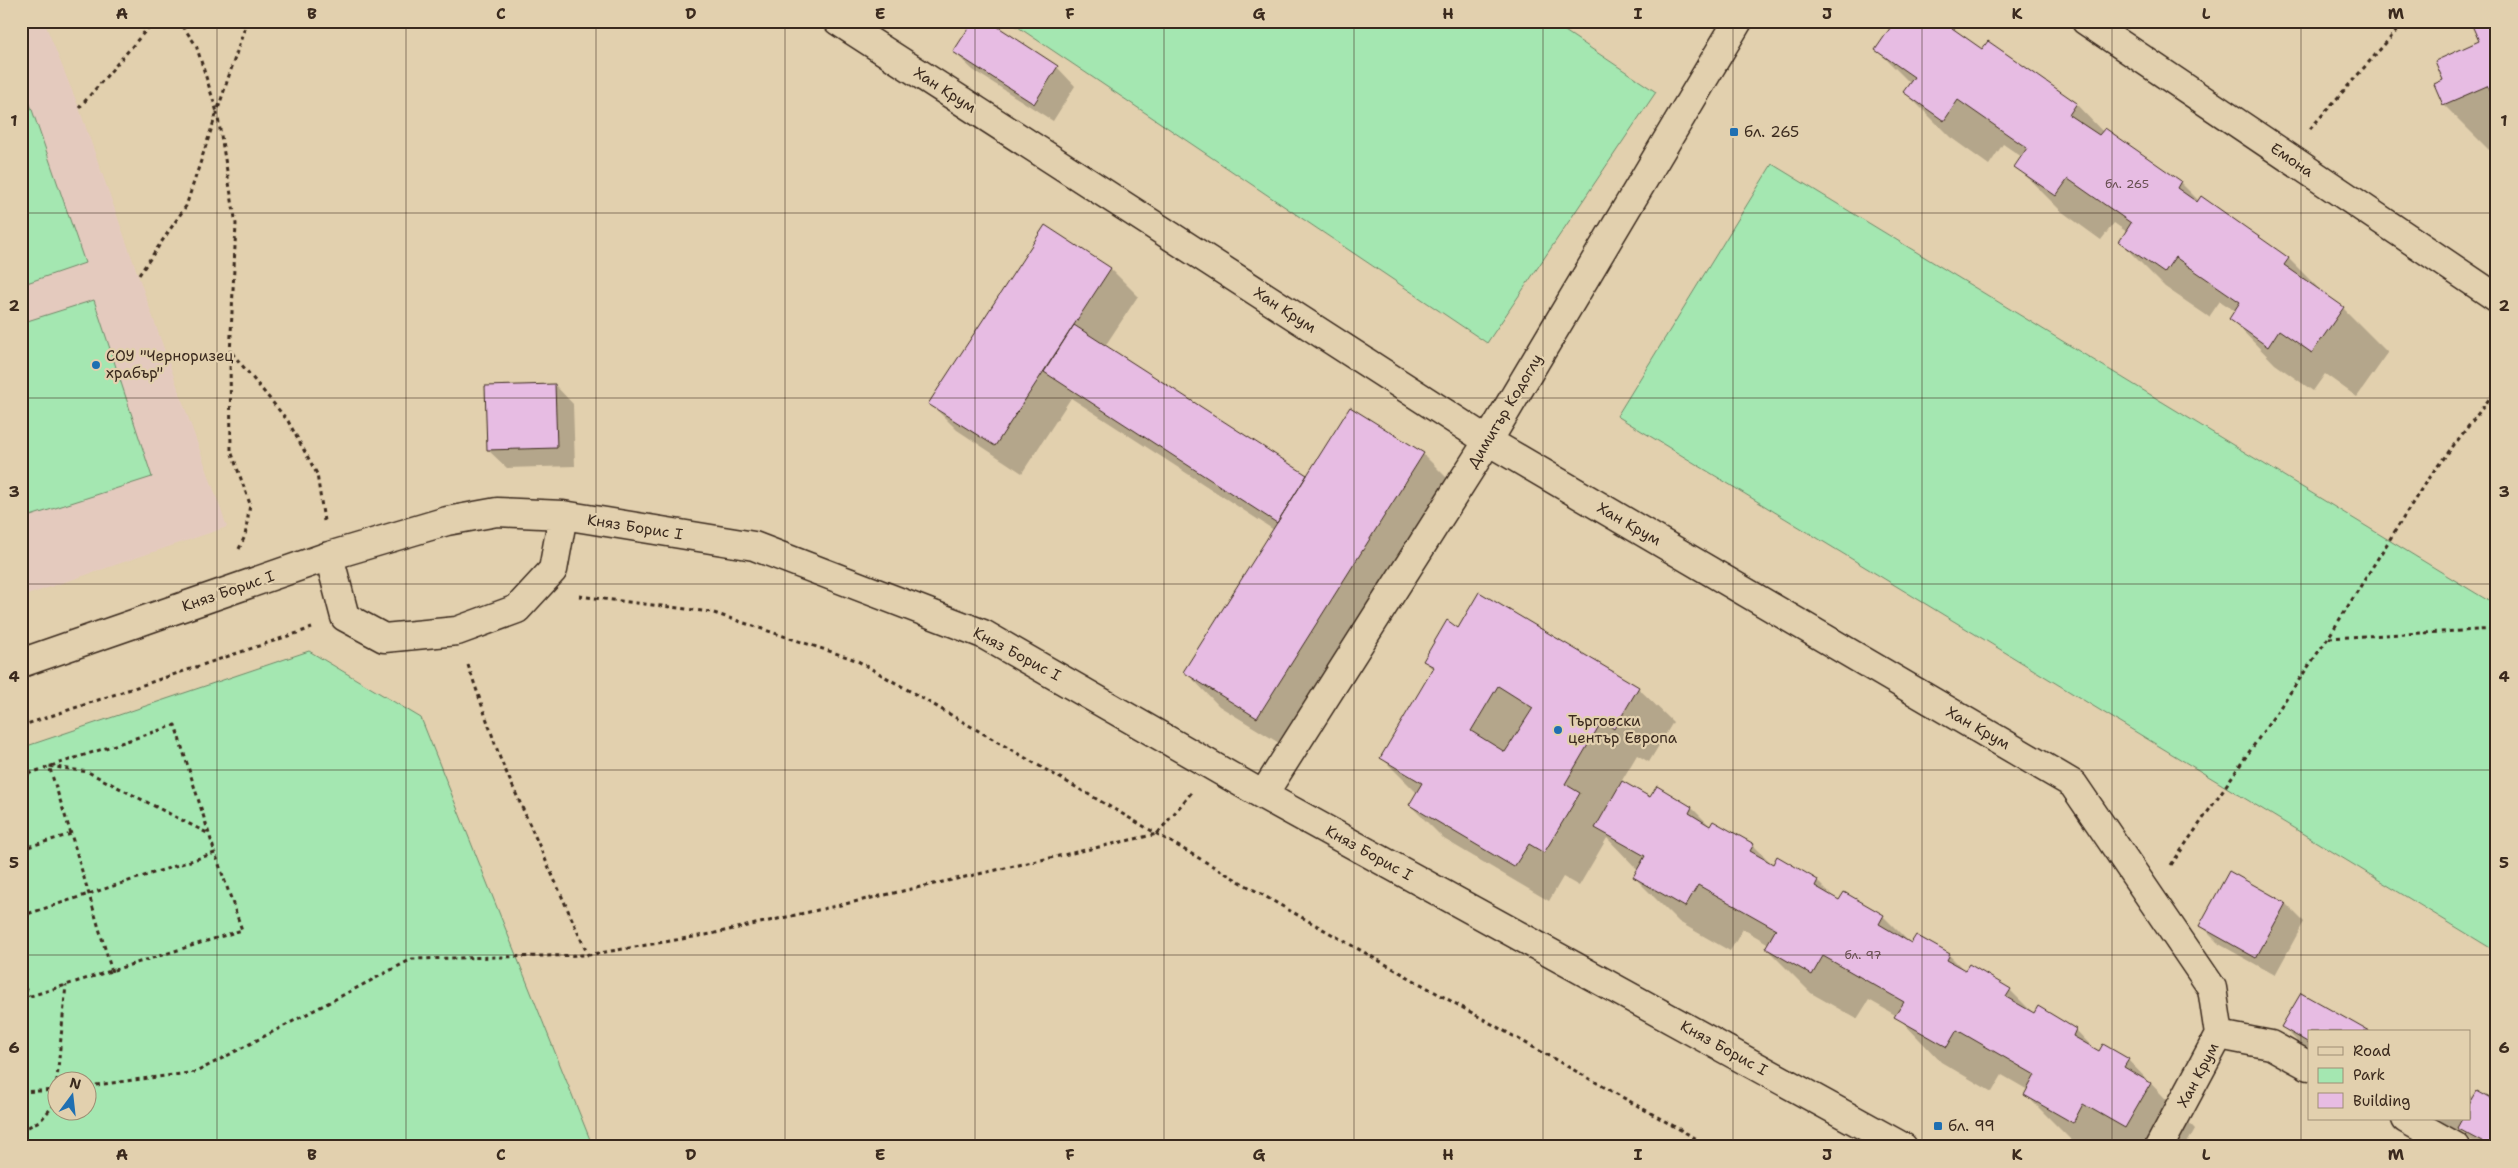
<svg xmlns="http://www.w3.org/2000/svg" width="2518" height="1168" font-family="'Shantell Sans',sans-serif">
<rect width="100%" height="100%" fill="#e2d0ae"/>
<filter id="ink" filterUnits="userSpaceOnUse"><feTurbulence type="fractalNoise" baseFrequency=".02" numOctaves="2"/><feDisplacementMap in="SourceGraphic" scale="10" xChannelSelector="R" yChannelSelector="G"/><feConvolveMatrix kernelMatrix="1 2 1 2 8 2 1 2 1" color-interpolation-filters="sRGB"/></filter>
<g filter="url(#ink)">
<path fill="#e4cabe" d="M 21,21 L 44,21 L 79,108 L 227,527 L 21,597 Z"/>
<path fill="#a4e7b1" stroke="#708868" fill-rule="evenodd" d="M 1009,21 L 1550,21 L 1656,92 L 1487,343 Z
M 21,78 L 85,263 L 21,285 Z
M 1772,164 L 2497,606 L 2497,952 L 1617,416 Z
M 94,300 L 152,477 L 21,519 L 21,323 Z
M 309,651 L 421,718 L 593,1147 L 21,1147 L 21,748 ZM 88,1080 L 88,1110 L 58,1110 L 58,1080 Z"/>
<path fill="#0003" d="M 2497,21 L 2497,146 L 2489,150 L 2444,105 L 2435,85 L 2445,80 Z
M 1988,43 L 2076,104 L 2103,132 L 2180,182 L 2199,201 L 2201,198 L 2289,259 L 2326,296 L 2343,308 L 2388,353 L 2357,397 L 2325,374 L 2313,391 L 2275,364 L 2230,318 L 2235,311 L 2220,301 L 2209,317 L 2165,287 L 2120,242 L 2127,232 L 2114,223 L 2101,240 L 2061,211 L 2016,166 L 2022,157 L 2003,144 L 1989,165 L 1950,137 L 1905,92 L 1911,84 L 1877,50 L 1982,50 Z
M 954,52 L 1057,67 L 1075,86 L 1053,121 L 973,70 Z
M 1045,226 L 1111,269 L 1138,296 L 1105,346 L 1307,477 L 1423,454 L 1457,488 L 1292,751 L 1219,706 L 1185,671 L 1274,530 L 1071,398 L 1022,473 L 957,430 L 930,403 Z
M 555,385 L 573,404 L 575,466 L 507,468 L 488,450 Z
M 1459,629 L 1638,688 L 1673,722 L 1649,762 L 1637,755 L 1621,782 L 1650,798 L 1692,808 L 1711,827 L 1753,845 L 1773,865 L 1817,881 L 1836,900 L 1883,916 L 1912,945 L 1949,955 L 1966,972 L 2010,990 L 2034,1014 L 2038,1008 L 2076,1030 L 2097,1052 L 2128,1060 L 2195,1129 L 2185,1147 L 2082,1147 L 2071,1140 L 2026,1095 L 2028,1090 L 2002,1075 L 1992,1092 L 1941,1062 L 1897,1016 L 1869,1000 L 1857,1019 L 1811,993 L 1766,948 L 1769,944 L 1743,929 L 1730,951 L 1679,922 L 1634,877 L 1638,870 L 1607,838 L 1579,886 L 1563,877 L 1549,901 L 1444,839 L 1410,805 L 1417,793 L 1381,757 L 1434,670 L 1424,661 Z
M 2286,904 L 2304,922 L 2275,975 L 2219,944 L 2200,925 Z
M 2283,1027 L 2309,1032 L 2309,1050 L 2301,1045 Z
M 2469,1094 L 2474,1099 L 2497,1147 L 2478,1147 L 2462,1131 L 2460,1135 L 2431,1119 L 2469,1119 Z"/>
<path fill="#e7bce3" stroke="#3b2a1e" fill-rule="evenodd" d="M 973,21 L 989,21 L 1058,66 L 1034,104 L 953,52 Z
M 1895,21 L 1942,21 L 1982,49 L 1988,41 L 2077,103 L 2069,115 L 2099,135 L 2105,128 L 2181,181 L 2177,188 L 2197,202 L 2201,196 L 2289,258 L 2284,265 L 2344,307 L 2312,353 L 2279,330 L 2268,347 L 2229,319 L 2240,302 L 2175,257 L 2164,273 L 2119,242 L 2131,223 L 2068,179 L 2056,196 L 2014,167 L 2027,148 L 1958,100 L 1944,121 L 1903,92 L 1914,77 L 1875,50 Z
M 2470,21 L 2497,21 L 2497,109 L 2487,86 L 2443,105 L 2434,84 L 2443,80 L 2435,61 L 2479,41 Z
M 1045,225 L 1111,268 L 995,446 L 928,404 Z
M 1074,325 L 1307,475 L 1277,523 L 1044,372 Z
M 555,384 L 557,448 L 487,450 L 485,386 Z
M 1350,407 L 1424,453 L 1257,718 L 1183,672 Z
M 1479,592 L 1639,687 L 1614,729 L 1602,721 L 1565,784 L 1580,793 L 1544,853 L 1529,844 L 1514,867 L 1409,805 L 1422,783 L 1380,758 L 1434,667 L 1423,661 L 1447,620 L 1458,628 ZM 1498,686 L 1533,708 L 1505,752 L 1471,731 Z
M 1622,781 L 1650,797 L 1657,786 L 1692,807 L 1689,813 L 1710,826 L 1713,821 L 1754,844 L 1750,851 L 1773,864 L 1777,856 L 1818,880 L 1815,886 L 1839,900 L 1844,892 L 1884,915 L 1879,924 L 1911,943 L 1916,935 L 1950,954 L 1947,960 L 1965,970 L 1969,964 L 2011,989 L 2006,997 L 2034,1013 L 2038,1006 L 2076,1029 L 2073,1036 L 2099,1051 L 2103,1044 L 2129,1059 L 2124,1067 L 2151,1083 L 2125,1128 L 2083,1104 L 2073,1123 L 2024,1095 L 2035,1075 L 1957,1030 L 1947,1047 L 1894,1017 L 1904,1002 L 1823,956 L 1812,975 L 1765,948 L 1776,929 L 1698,885 L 1685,907 L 1633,877 L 1645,856 L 1595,828 Z
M 2229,871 L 2286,903 L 2256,958 L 2199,926 Z
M 2301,993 L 2370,1032 L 2309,1032 L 2309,1043 L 2281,1027 Z
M 2477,1091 L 2497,1102 L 2497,1147 L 2492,1147 L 2457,1128 L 2462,1119 L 2469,1119 L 2469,1105 Z"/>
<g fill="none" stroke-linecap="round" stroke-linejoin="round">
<defs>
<path id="minor" d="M 838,21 L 1488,441 L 2073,784 L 2212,988 L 2219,1035 L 2159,1147
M 2086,21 L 2497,298
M 329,556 L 345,617 L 384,638 L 457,631 L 517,609 L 553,570 L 563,515
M 21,663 L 329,556 L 447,521 L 497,512 L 563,515 L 754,546 L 983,634 L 1263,795 L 1903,1147
M 1263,795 L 1488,441 L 1738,21
M 2219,1035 L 2271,1045 L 2309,1066
M 2406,1119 L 2456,1147"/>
</defs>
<use href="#minor" stroke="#3b2a1e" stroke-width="31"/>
<path stroke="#3b2a1e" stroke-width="3" stroke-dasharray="4 4" stroke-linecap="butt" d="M 79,108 L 154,21
M 2310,129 L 2405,21
M 139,275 L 186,206 L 217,112 L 196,45 L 179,21
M 232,353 L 288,421 L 317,474 L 324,521
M 239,549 L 245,536 L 250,504 L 231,451 L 230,356 L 236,224 L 217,112 L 247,21
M 579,596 L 711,612 L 856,660 L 1287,909 L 1711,1147
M 2329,638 L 2497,629
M 468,665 L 500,758 L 588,955
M 21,726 L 312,628
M 21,776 L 175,725 L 215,853
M 71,834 L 49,766 L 88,772 L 209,834
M 21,849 L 71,834 L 112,972
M 2171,865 L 2328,638 L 2427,480 L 2497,389
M 21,916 L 215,853 L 242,930 L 21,999
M 21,973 L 28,997
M 88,1086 L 196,1072 L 412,959 L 588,955 L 711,934 L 1157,834 L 1191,793
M 56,1090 L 66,985
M 21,1092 L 57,1090
M 21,1131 L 41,1120 L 58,1100"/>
<use href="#minor" stroke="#e2d0ae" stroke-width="28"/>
</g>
</g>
<path fill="none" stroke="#3b2a1e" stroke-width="1" stroke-opacity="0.55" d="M 217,21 L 217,1147M 406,21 L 406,1147M 596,21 L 596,1147M 785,21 L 785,1147M 975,21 L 975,1147M 1164,21 L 1164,1147M 1354,21 L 1354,1147M 1543,21 L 1543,1147M 1733,21 L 1733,1147M 1922,21 L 1922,1147M 2112,21 L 2112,1147M 2301,21 L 2301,1147M 21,213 L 2497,213M 21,398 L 2497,398M 21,584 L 2497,584M 21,770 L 2497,770M 21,955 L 2497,955"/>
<g fill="#1f6fb2" stroke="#e2d0ae" stroke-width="2">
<rect x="1729" y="127" width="10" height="10" rx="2.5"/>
<circle cx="96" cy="365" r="5"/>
<circle cx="1558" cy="730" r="5"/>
<rect x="1933" y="1121" width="10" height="10" rx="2.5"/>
</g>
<g text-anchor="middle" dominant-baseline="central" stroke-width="4.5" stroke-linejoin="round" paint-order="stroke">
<g font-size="12" fill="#664e4f">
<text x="2127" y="184">бл. 265</text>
<text x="1863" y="955">бл. 97</text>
</g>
<g font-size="15" fill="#3b2a1e" stroke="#e2d0ae">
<text transform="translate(945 90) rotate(33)">Хан Крум</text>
<text transform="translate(2292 160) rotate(34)">Емона</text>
<text transform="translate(1285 310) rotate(33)">Хан Крум</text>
<text transform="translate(1505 411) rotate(-59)">Димитър Кодоглу</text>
<text transform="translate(1629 524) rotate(30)">Хан Крум</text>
<text transform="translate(635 527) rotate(9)">Княз Борис I</text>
<text transform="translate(228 591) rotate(-19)">Княз Борис I</text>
<text transform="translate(1017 654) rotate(28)">Княз Борис I</text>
<text transform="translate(1978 728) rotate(30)">Хан Крум</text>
<text transform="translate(1369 853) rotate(29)">Княз Борис I</text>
<text transform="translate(1724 1048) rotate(29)">Княз Борис I</text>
<text transform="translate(2198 1075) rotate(-62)">Хан Крум</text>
</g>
<g font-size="15" fill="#3b2a1e" stroke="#e2d0ae" text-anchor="start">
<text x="1744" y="132">бл. 265</text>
<text x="106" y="356">СОУ "Черноризец<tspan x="106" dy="17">храбър"</tspan></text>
<text x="1568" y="721">Търговски<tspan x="1568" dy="17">център Европа</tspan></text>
<text x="1948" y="1126">бл. 99</text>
</g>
</g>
<rect width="2518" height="1168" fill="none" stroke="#e2d0ae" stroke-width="55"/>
<rect x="2308" y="1030" width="162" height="90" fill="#e2d0ae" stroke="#9f8e74"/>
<rect x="2318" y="1047" width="25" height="8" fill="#e2d0ae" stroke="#9f8e74"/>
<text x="2353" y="1056" font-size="15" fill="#3b2a1e">Road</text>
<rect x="2318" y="1068" width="25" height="15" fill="#a4e7b1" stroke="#9f8e74"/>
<text x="2353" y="1080" font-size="15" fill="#3b2a1e">Park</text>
<rect x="2318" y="1093" width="25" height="15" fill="#e7bce3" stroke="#9f8e74"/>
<text x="2353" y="1106" font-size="15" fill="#3b2a1e">Building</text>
<g transform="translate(72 1096) rotate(15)"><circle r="24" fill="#e2d0ae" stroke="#9f8e74"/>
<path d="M0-4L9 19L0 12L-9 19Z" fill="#1f6fb2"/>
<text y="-8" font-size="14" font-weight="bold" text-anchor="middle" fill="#3b2a1e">N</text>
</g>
<rect x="28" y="28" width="2462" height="1112" fill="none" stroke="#3b2a1e" stroke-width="2"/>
<g font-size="16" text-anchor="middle" font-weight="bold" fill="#3b2a1e">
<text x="122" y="19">A</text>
<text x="312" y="19">B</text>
<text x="501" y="19">C</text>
<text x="691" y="19">D</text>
<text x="880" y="19">E</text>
<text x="1070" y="19">F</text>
<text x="1259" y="19">G</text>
<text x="1448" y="19">H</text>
<text x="1638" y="19">I</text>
<text x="1827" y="19">J</text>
<text x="2017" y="19">K</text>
<text x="2206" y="19">L</text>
<text x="2396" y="19">M</text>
<text x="14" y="126">1</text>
<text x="2504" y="126">1</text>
<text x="14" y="311">2</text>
<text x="2504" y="311">2</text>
<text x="14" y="497">3</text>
<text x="2504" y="497">3</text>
<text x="14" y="682">4</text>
<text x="2504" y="682">4</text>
<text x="14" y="868">5</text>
<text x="2504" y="868">5</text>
<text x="14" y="1053">6</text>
<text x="2504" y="1053">6</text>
<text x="122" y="1160">A</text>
<text x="312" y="1160">B</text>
<text x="501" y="1160">C</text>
<text x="691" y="1160">D</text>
<text x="880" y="1160">E</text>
<text x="1070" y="1160">F</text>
<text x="1259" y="1160">G</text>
<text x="1448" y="1160">H</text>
<text x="1638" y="1160">I</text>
<text x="1827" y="1160">J</text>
<text x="2017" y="1160">K</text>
<text x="2206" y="1160">L</text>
<text x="2396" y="1160">M</text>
</g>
</svg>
